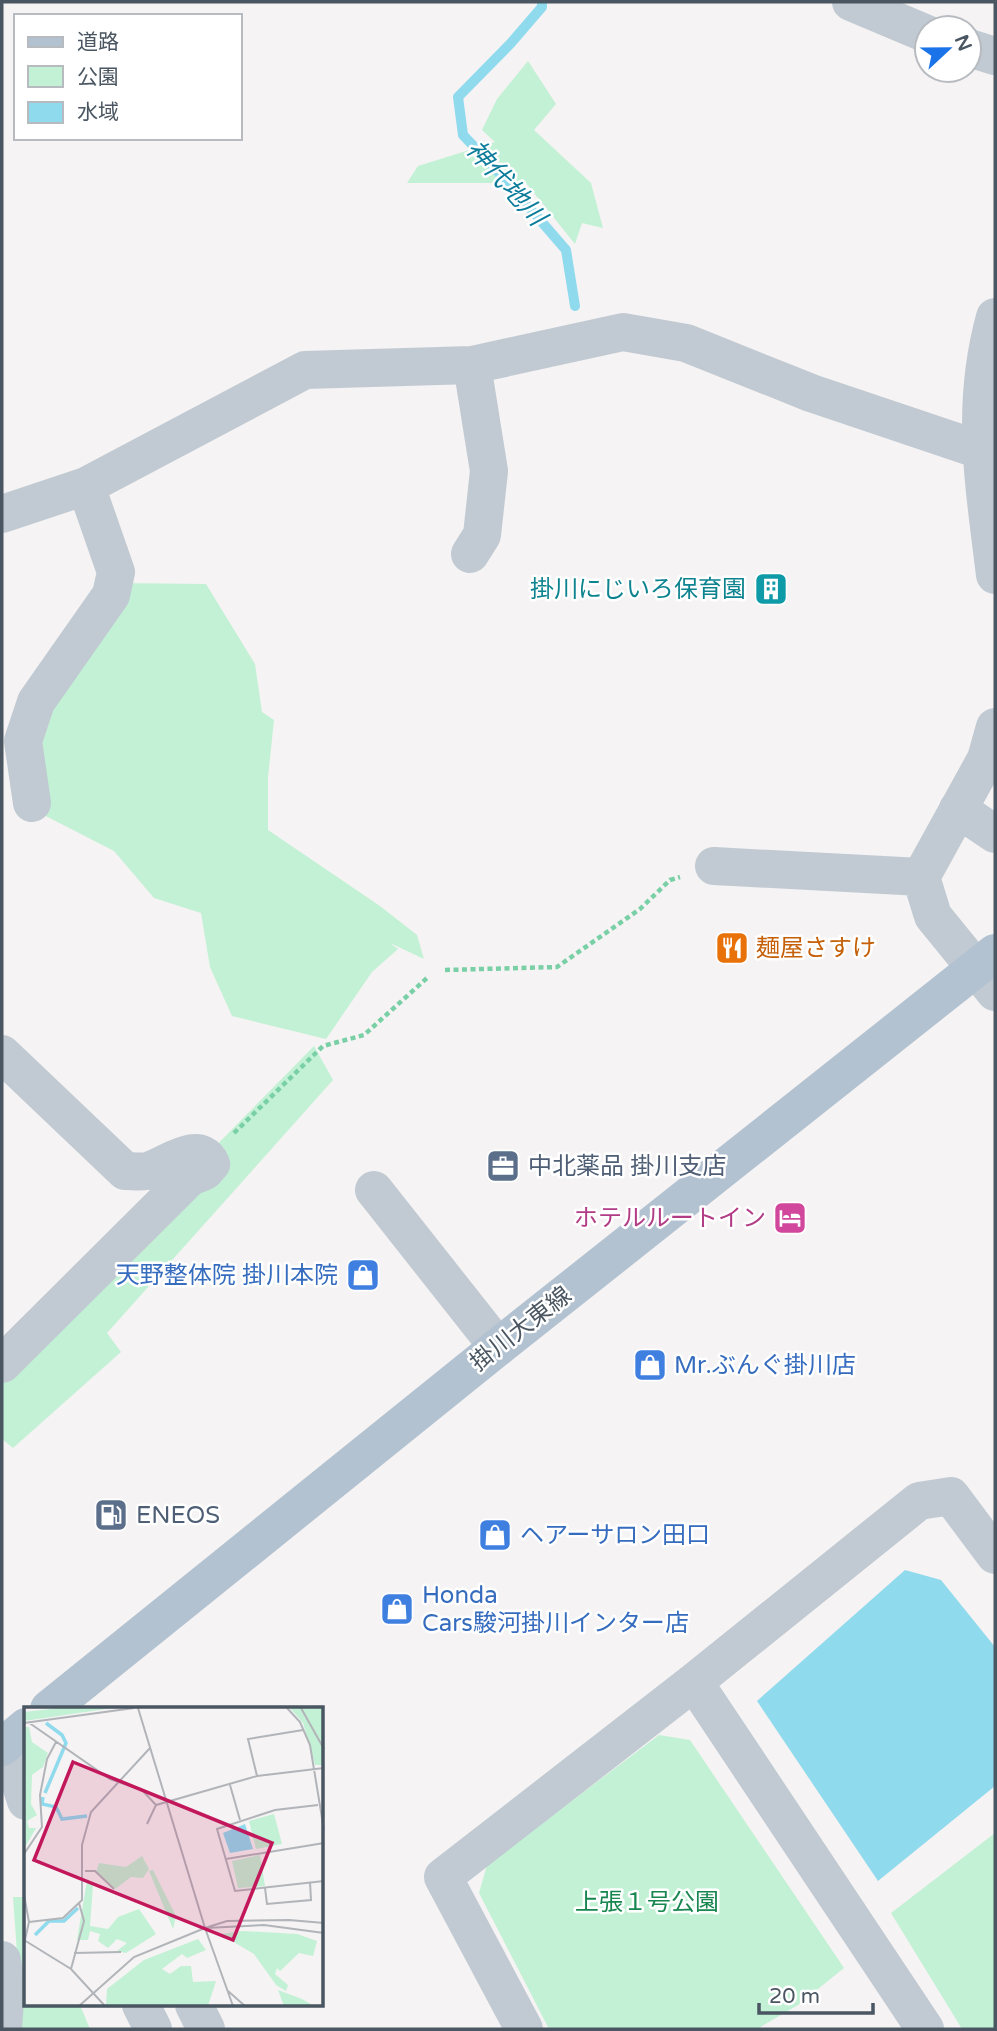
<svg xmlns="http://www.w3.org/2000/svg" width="997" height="2031" font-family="'Varela Round','Noto Sans JP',sans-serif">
<rect width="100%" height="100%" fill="#f5f3f3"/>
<path fill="#c3f1d5" d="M 528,61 L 556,104 L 534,130 L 591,183 L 603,228 L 582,223 L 575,244 L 526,183 L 407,183 L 418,166 L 495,142 L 482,130 L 497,99 Z
M 114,583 L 206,584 L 255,664 L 262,712 L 274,720 L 268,777 L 268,830 L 380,906 L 417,935 L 424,959 L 390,943 L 398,949 L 372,972 L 326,1039 L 232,1016 L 210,967 L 201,913 L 154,898 L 114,851 L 36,811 L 39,706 Z
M 314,1046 L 333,1080 L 107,1333 L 121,1352 L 13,1448 L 2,1439 L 2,1374 L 75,1289 Z
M 659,1735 L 690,1740 L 844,1968 L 798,2005 L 757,2029 L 549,2029 L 479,1893 L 487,1865 Z
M 995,1833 L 995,2029 L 962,2029 L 891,1913 Z
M 13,1897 L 26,1897 L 26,2005 L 80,2005 L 90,2029 L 14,2029 L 20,1995 Z"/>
<path fill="#90daee" d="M 905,1570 L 941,1580 L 995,1647 L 995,1786 L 878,1881 L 757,1701 Z"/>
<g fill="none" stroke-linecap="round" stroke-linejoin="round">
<path stroke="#90daee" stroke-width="10" d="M 542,2 L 542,7 L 511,43 L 458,97 L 463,135 L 503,177 L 566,250 L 575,306"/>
<path stroke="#7ad0a6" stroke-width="4.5" stroke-dasharray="5 3.5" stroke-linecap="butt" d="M 445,970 L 557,967 L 640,909 L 670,880 L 680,877
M 234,1133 L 323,1046 L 364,1035 L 427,978"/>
<path stroke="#c1cad2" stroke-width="38" d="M 851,2 L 927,34
M 969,48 L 995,56
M 995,317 C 970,408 984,483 995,575
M 2,514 L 86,486 L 305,370 L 472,365 L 623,332 L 686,343 L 811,393 L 995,455
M 470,554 L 482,535 L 489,471 L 472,365
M 995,727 L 986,759 L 921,877 L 933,916 L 995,992
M 32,803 L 23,741 L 36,702 L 111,595 L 116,572 L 86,486
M 958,809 L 995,834
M 714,866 L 921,877
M 2,1054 L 125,1171 C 132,1171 140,1172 147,1171 C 163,1168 200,1137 211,1164 L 205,1171 L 190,1177 L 2,1364
M 374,1190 L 498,1347
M 694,1682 L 925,2029
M 7,1742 L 26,1801
M 2,1960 L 6,1986 L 3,2029
M 141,2005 L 153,2029
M 194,2005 L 206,2029
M 524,2029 L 443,1877 L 694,1682 L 919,1501 L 951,1496 L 995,1555"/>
<path stroke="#b3c2d1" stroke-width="38" d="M 49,1709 L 498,1347 L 995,953
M 2,1747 L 26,1727"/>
</g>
<defs>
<symbol id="building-square" viewBox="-11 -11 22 22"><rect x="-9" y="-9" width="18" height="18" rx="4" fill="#0f9aa8" stroke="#fff"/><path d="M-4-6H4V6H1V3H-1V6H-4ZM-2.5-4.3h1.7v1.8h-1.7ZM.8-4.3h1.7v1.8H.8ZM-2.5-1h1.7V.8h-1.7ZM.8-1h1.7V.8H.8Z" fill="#fff"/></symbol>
<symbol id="restaurant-square" viewBox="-11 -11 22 22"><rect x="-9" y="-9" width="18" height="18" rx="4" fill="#e8710a" stroke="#fff"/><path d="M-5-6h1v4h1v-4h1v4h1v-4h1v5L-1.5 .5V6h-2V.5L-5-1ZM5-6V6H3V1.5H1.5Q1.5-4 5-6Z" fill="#fff"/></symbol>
<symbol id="office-square" viewBox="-11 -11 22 22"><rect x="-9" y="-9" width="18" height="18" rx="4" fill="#5c6f8a" stroke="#fff"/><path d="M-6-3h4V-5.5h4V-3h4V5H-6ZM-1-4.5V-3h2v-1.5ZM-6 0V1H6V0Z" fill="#fff"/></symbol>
<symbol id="hotel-square" viewBox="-11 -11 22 22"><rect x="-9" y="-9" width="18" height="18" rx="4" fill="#d1479c" stroke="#fff"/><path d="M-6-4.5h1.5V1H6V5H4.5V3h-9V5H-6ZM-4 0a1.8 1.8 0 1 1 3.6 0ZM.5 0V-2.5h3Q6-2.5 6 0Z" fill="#fff"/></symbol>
<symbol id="shop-square" viewBox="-11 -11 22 22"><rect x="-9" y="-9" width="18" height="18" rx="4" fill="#3f7fe0" stroke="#fff"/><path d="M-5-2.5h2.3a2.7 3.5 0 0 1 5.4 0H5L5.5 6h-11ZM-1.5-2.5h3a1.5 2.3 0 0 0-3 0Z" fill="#fff"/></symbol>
<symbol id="fuel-square" viewBox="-11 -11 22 22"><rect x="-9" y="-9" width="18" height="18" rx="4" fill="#5c6f8a" stroke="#fff"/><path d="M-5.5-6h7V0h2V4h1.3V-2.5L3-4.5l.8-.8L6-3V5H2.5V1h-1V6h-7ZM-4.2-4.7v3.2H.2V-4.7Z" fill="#fff"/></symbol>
</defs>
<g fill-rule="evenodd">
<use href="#building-square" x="752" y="570" width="38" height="38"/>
<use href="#restaurant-square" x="713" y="929" width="38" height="38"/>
<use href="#office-square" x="484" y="1147" width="38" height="38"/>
<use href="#hotel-square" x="771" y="1199" width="38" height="38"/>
<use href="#shop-square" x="344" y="1256" width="38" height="38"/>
<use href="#shop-square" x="631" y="1346" width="38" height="38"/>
<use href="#fuel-square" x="92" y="1496" width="38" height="38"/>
<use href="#shop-square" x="476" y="1516" width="38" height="38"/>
<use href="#shop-square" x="378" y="1590" width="38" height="38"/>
</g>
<g text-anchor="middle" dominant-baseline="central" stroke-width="5" stroke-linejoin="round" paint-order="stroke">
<g font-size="24" fill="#0d838f" stroke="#fff" text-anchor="end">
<text x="746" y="589">掛川にじいろ保育園</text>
</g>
<g font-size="24" fill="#c56008" stroke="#fff" text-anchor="start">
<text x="756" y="948">麺屋さすけ</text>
</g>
<g font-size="24" fill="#4e5e75" stroke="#fff" text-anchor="start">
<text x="528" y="1166">中北薬品 掛川支店</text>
<text x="136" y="1515">ENEOS</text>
</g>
<g font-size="24" fill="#b23c85" stroke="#fff" text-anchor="end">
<text x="766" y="1218">ホテルルートイン</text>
</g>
<g font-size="24" fill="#366cbe" stroke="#fff" text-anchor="start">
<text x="338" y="1275" text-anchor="end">天野整体院 掛川本院</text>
<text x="674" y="1365">Mr.ぶんぐ掛川店</text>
<text x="520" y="1535">ヘアーサロン田口</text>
<text x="422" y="1595">Honda<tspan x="422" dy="28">Cars駿河掛川インター店</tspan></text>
</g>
<g font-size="24" fill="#4a5661" stroke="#fff">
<text transform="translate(521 1329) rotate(-38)">掛川大東線</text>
</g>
<g font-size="24" fill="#17864f" stroke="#fff">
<text x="647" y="1902">上張１号公園</text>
</g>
<g font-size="26" font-style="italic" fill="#0c7c9b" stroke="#fff">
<text transform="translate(506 183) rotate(48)">神代地川</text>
</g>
</g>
<g transform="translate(24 1707)">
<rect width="299" height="299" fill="#f5f3f3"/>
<path d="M 35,1 L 89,1 L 0,14 L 0,5 ZM 266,1 L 299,1 L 299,58 L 291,58 L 279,16 ZM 0,20 L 5,20 L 8,35 L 24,46 L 19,60 L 8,68 L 7,97 L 13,108 L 3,114 L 5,121 L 12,121 L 0,142 ZM 250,107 L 258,137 L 232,142 L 225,114 ZM 236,148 L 241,179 L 214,181 L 208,154 ZM 118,149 L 125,162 L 119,171 L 107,170 L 91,182 L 72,165 L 75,156 L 102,160 ZM 129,163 L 152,209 L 149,222 L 125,164 ZM 63,174 L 69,178 L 66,219 L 84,222 L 94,210 L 115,202 L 132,227 L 102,246 L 93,244 L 103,236 L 93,232 L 84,241 L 74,234 L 76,227 L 66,224 L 64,233 L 53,233 ZM 219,224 L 273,227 L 293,234 L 289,249 L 275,246 L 256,264 L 253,261 L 251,267 L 264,278 L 262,284 L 252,278 L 230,247 L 196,227 ZM 174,232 L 182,243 L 163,251 L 158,247 L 138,262 L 146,267 L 157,259 L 167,259 L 169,275 L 192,274 L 184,299 L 82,299 L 83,282 L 120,253 ZM 254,283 L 278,292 L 290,299 L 260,299 Z" fill="#c3f1d5"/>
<path d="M 221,117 L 229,142 L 206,146 L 199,126 Z" fill="#90daee"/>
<path fill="none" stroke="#90daee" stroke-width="3.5" d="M 21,86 L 42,36 L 38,28 L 22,16M 19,90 L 18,97 L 32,100 L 38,112 L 63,109M 11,228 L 25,214 L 40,214 L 54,201"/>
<path fill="none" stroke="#b1b4b9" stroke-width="2" d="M 114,1 L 181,221 L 209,299M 263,1 L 276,15 L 286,38 L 300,123M 277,1 L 300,42M 4,15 L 86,72 L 118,83 L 132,98 L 233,69 L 300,61M 0,16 L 110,1M 233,69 L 224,32 L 279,23M 206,78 L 216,113M 294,98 L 251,103 L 193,122 L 211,184 L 300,174M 123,117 L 132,98M 0,147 L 18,120 L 16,88 L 23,52 L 32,35M 202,152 L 300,136M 61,164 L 71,164 L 90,182M 241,181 L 243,197 L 287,193 L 286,175M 0,188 L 5,215 L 0,237M 265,213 L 300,216M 5,215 L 39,211 L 58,193 L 58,138 L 67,105 L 126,41M 181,221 L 203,214 L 266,213M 182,221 L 240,218 L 300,226M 0,233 L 47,262 L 81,299M 50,246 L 97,245M 47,262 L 60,214 L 55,196M 204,284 L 221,299M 55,299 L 110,250 L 181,221"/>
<path fill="#c2185b" fill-opacity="0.15" stroke="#c2185b" stroke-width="3.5" d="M 49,55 L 248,136 L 209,233 L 10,153 Z"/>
<rect width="299" height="299" fill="none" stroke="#4a5661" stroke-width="3.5"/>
</g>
<rect width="997" height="2031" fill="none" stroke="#4a5661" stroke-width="7"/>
<rect x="14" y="14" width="228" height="126" fill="#ffffff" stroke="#b7bbc0" stroke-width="2"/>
<rect x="28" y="37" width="35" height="10" fill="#b3c2d1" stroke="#b7bbc0" stroke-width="2"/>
<text x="77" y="49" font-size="21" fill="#4a5661">道路</text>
<rect x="28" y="66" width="35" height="21" fill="#c3f1d5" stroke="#b7bbc0" stroke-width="2"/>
<text x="77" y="84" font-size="21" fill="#4a5661">公園</text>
<rect x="28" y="102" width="35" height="21" fill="#90daee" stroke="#b7bbc0" stroke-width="2"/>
<text x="77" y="119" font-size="21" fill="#4a5661">水域</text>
<g transform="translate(948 49) rotate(68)"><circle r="33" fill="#ffffff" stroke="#b7bbc0" stroke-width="2"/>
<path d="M0-5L12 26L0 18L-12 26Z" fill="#1a73e8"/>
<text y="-10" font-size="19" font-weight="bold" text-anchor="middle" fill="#4a5661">N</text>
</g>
<path d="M759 2003v10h114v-10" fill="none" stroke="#4a5661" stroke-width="3.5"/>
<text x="769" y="2003" font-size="21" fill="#4a5661" stroke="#ffffff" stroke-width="5" paint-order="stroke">20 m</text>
</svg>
